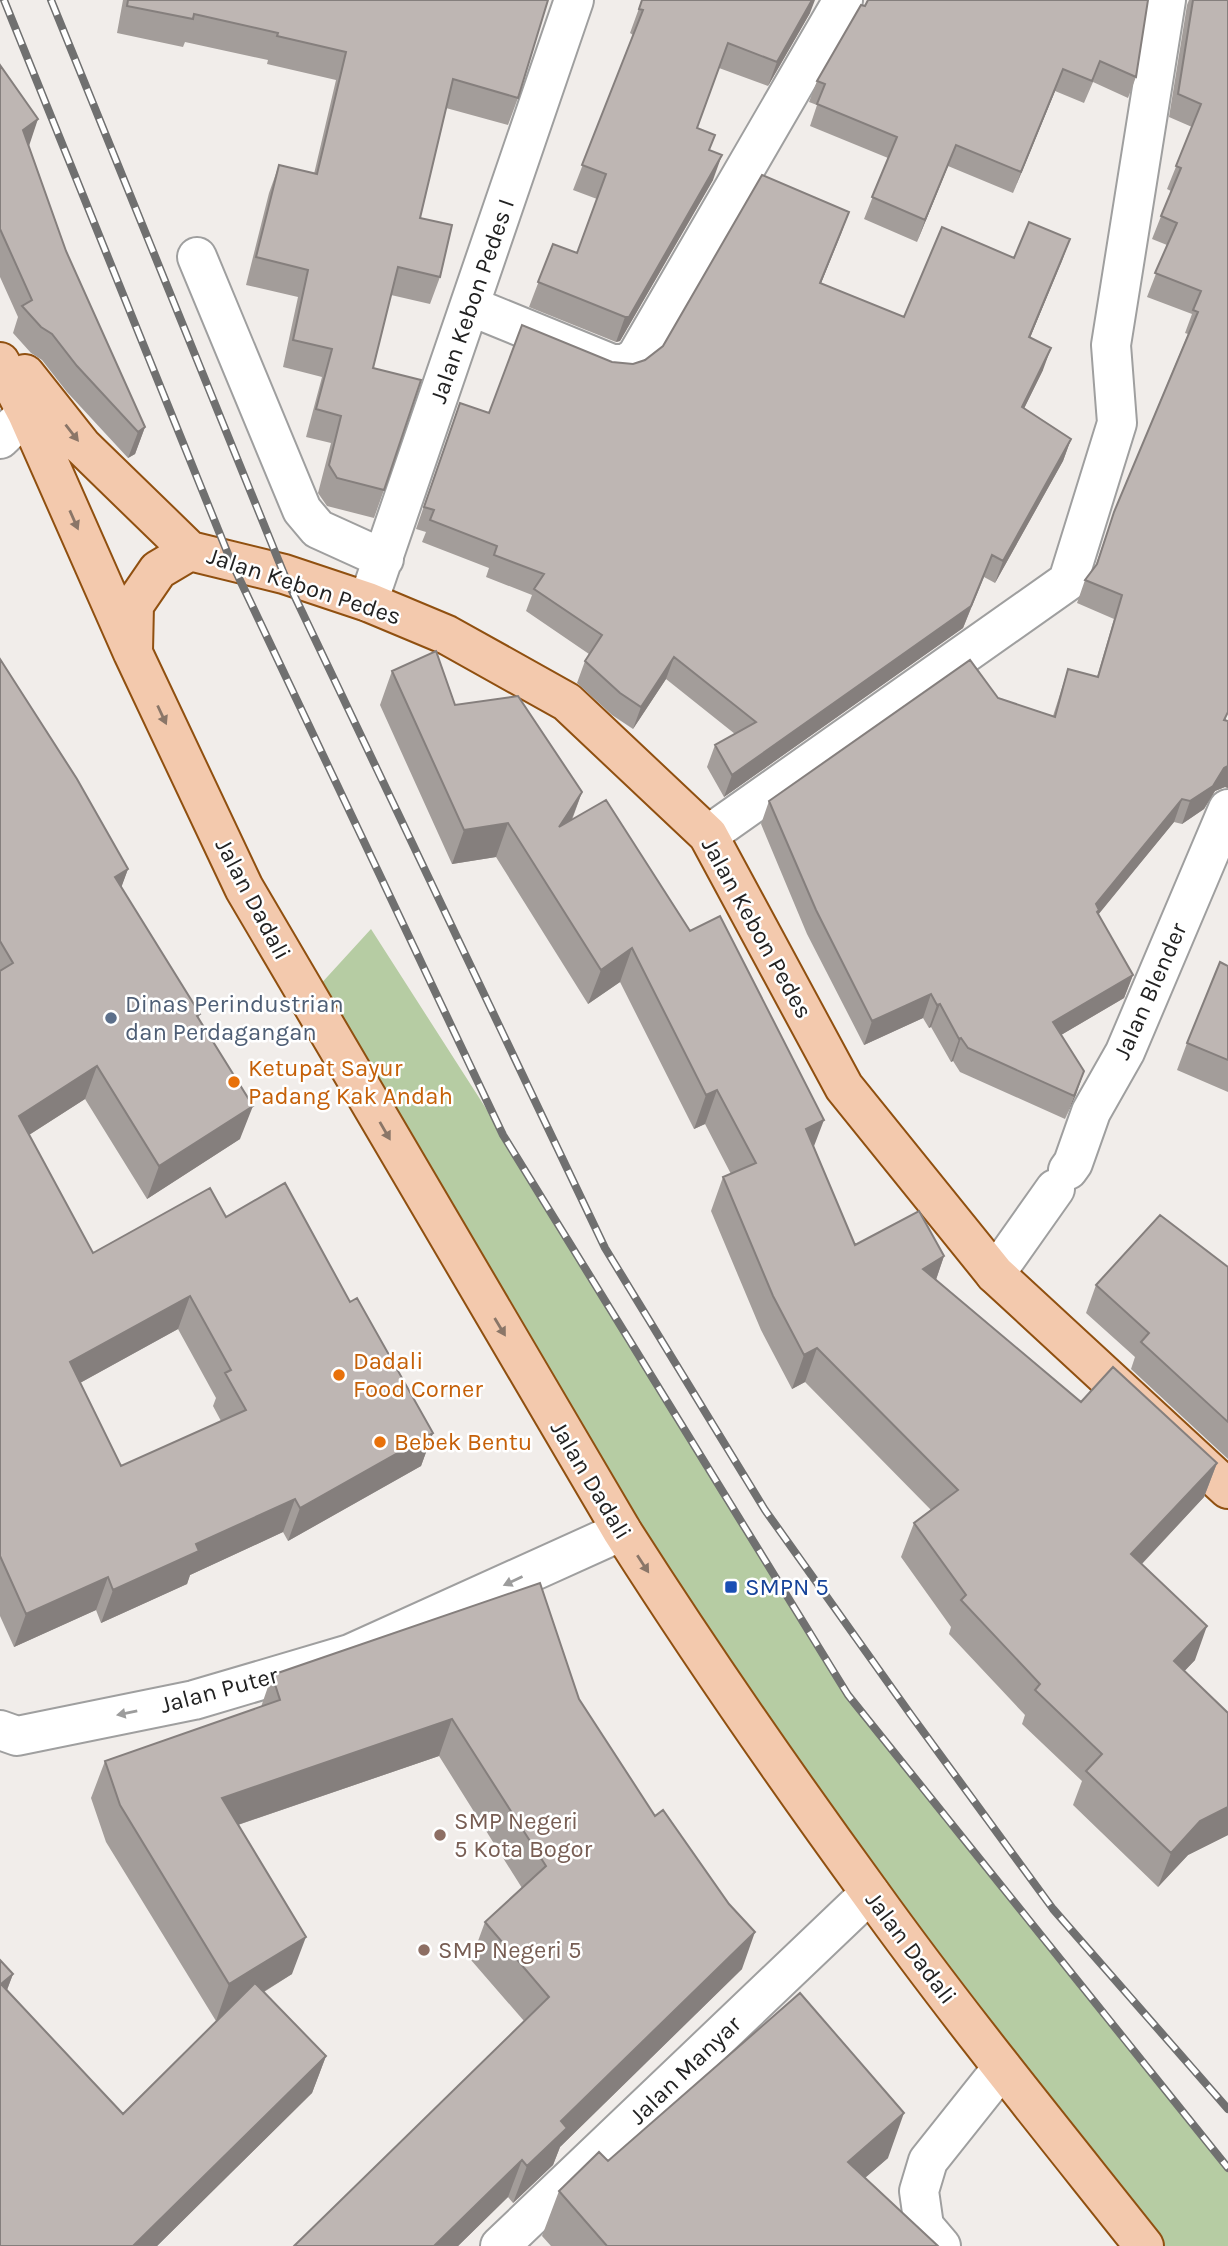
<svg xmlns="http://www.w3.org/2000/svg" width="1228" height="2246" font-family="Karla,sans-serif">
<rect width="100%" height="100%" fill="#f1edea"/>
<path fill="#b6cca3" d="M 371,929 L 503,1135 L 848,1695 L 1228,2168 L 1228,2246 L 1146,2246 L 883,1911 L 307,999 Z"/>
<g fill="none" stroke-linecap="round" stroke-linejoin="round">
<defs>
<path id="minor" d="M 197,257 L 302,510 L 318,529 L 384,559
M 470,306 L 612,364 L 625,364 L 636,357 L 843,0
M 0,439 L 27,413
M 368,602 L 574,0
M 708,835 L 1068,581 L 1117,423 L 1111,345 L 1166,0
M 1068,1170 L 1073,1163 L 1091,1112 L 1125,1052 L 1228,809
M 995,1274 L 1055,1189
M 0,1730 L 17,1736 L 194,1700 L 350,1654 L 622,1531
M 500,2246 L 870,1893
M 941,2246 L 924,2226 L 919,2191 L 928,2161 L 1002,2068"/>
<path id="major" d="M 0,362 L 27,413 L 133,653 L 244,888 L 622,1531 C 701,1655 785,1776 871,1894 C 958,2015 1052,2130 1144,2246
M 25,374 L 82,446 L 190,551 L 284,574 L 368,602 L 447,635 L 567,702 L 708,835 L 844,1087 L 995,1274 L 1228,1489
M 133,651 L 134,605 L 158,570 L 190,551"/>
</defs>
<use href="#minor" stroke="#9f9f9f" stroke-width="42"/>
<use href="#major" stroke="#905010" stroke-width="42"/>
<use href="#minor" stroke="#fff" stroke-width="38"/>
<use href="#major" stroke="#f3c9ad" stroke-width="38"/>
<defs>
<path id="rail" d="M 4,0 L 230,559 L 503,1135 L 848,1695 L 1228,2168
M 51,0 L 284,574 L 605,1248 L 765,1510 L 911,1715 L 1053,1909 L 1228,2109"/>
</defs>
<use href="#rail" stroke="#707070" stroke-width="8"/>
<use href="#rail" stroke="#fff" stroke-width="5" stroke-dasharray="16" stroke-linecap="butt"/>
</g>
<path fill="#a39d9a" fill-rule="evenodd" d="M 123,0 L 548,0 L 518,98 L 508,125 L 446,108 L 420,218 L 440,277 L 430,304 L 391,295 L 373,368 L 384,490 L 374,518 L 327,506 L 318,493 L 331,443 L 306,437 L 322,377 L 283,367 L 298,297 L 246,285 L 269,193 L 279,165 L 314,174 L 336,80 L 267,64 L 268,60 L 185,42 L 183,47 L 117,33 Z
M 642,0 L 810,13 L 768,86 L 719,68 L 697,128 L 710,150 L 713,180 L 620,341 L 616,342 L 529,307 L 553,244 L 577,253 L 597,199 L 573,190 L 633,35 L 630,33 Z
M 1148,0 L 1136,77 L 1128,98 L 1093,82 L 1084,103 L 1055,91 L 1013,193 L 948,166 L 917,242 L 864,219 L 888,158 L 810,126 L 817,105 L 809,102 L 817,81 L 865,6 Z
M 1189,0 L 1228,0 L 1226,721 L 1228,721 L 1228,788 L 1225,787 L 1215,791 L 1204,809 L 1182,824 L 1174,822 L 1098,914 L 1133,975 L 1124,998 L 1061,1035 L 1084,1071 L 1065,1119 L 960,1072 L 953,1061 L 951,1062 L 931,1027 L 929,1028 L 923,1018 L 864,1045 L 807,934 L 761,824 L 769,801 L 998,698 L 1053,716 L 1068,669 L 1097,677 L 1114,619 L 1077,603 L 1085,580 L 1095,567 L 1114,512 L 1188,334 L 1185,333 L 1192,314 L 1147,297 L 1167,245 L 1152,239 L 1171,191 L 1167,189 L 1192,127 L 1169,117 L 1187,5 Z
M 0,65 L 66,251 L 145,427 L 135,454 L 128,458 L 67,392 L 42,360 L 31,353 L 13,333 L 18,317 L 0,277 Z
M 849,212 L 821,283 L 904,317 L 1014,258 L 1070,239 L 1030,338 L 1043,370 L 1024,408 L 1071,439 L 1063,461 L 995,583 L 984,577 L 963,628 L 724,797 L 707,767 L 715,745 L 735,734 L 666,679 L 633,729 L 612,715 L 577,683 L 585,661 L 589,654 L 526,611 L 532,595 L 486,577 L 489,568 L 422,542 L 426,532 L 416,529 L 452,425 L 489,413 L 612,362 L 633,364 L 645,360 Z
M 0,659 L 128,869 L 121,887 L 200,1014 L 198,1018 L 240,1139 L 147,1199 L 85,1099 L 29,1135 L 93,1253 L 226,1217 L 350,1302 L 433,1433 L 421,1466 L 288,1541 L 283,1532 L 190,1575 L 187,1584 L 101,1623 L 96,1610 L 14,1647 L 0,1616 ZM 178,1329 L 216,1398 L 213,1406 L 221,1421 L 121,1466 L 80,1383 Z
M 392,671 L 455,705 L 582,792 L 572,820 L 814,1148 L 855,1245 L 944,1256 L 936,1280 L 1081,1402 L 1217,1463 L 1204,1497 L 1142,1564 L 1195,1660 L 1184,1671 L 1228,1713 L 1228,1835 L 1188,1855 L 1158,1887 L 1073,1805 L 1082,1781 L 1022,1724 L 1025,1715 L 949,1634 L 951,1627 L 901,1557 L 914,1523 L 931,1510 L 805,1382 L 792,1389 L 761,1330 L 711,1211 L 723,1177 L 731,1174 L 705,1124 L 694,1129 L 620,982 L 588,1004 L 496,857 L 452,864 L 380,705 Z
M 1228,966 L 1228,1092 L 1177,1070 L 1187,1043 Z
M 1228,1267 L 1228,1459 L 1131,1369 L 1135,1357 L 1086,1313 L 1096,1285 Z
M 272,1675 L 579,1699 L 742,1969 L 560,2147 L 553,2165 L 513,2203 L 508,2197 L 458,2246 L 294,2246 L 524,2021 L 471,1960 L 485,1922 L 522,1888 L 439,1756 L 238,1825 L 292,1974 L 264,1992 L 326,2056 L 312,2093 L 157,2246 L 0,2246 L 0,1960 L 13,1974 L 7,1990 L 123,2114 L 218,2020 L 216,2021 L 106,1842 L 91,1798 L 105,1761 L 261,1707 Z
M 888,2158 L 865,2178 L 938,2246 L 551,2246 L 542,2236 L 559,2191 L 608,2161 Z"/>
<path fill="#857f7d" d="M 812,0 L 815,0 L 810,13 L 768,86 L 777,62 Z
M 1063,69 L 1055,91 L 1013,193 L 1021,172 Z
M 38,119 L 29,146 L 23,130 Z
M 956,145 L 948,166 L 917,242 L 925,220 Z
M 722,155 L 713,180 L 620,341 L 616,342 L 625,317 Z
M 849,212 L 841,234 L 812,305 L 820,283 Z
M 1070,239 L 1062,261 L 1021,359 L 1029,337 Z
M 1051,348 L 1043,370 L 1014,429 L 1022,407 Z
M 145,427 L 135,454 L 128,458 L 138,432 Z
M 1071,439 L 1063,461 L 995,583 L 1003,561 Z
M 992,555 L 963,628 L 724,797 L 732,775 Z
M 674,657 L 666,679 L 633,729 L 641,707 Z
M 1228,766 L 1228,788 L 1225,787 L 1215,791 L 1204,809 L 1182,824 L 1190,801 L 1224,768 Z
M 582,792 L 569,826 L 559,827 Z
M 1182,799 L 1174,822 L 1098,915 L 1096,904 Z
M 508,823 L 496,857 L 452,864 L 464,830 Z
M 128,869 L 116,902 L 115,877 Z
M 632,948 L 620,982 L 588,1004 L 601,970 Z
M 1133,975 L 1124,998 L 1044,1045 L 1053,1022 Z
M 931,994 L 923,1018 L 864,1045 L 872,1021 Z
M 940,1004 L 931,1027 L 929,1028 L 937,1005 Z
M 961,1038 L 953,1061 L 951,1062 L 959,1039 Z
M 97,1066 L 85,1099 L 7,1149 L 19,1116 Z
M 1084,1071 L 1076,1095 L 1065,1119 L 1074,1096 Z
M 717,1090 L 705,1124 L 694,1129 L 706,1095 Z
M 253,1106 L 240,1139 L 147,1199 L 159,1166 Z
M 824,1120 L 811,1154 L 806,1129 Z
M 944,1256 L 932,1291 L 923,1269 Z
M 190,1296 L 178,1329 L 58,1395 L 70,1362 Z
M 817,1348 L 805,1382 L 792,1389 L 804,1355 Z
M 433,1433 L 421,1466 L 288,1541 L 300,1508 Z
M 1217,1463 L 1204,1497 L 1119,1588 L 1131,1554 Z
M 295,1499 L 283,1532 L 190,1575 L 187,1584 L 101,1623 L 113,1590 L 196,1544 Z
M 108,1577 L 96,1610 L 14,1647 L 26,1614 Z
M 1207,1626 L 1195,1660 L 1162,1695 L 1174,1661 Z
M 452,1719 L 439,1756 L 208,1835 L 222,1798 Z
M 1228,1807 L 1228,1835 L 1188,1855 L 1158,1887 L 1171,1853 L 1200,1821 Z
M 755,1932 L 742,1969 L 560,2147 L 553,2165 L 513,2203 L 527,2166 L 561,2121 Z
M 306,1937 L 292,1974 L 216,2021 L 229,1984 Z
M 13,1974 L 0,2008 L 1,1984 Z
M 326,2056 L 312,2093 L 157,2246 L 133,2246 Z
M 904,2113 L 888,2158 L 831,2207 L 848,2162 Z
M 522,2160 L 508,2197 L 458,2246 L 434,2246 Z"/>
<path fill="#beb6b3" stroke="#857f7d" stroke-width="2" fill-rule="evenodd" d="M 128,0 L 548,0 L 518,98 L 453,79 L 420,218 L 452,225 L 440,277 L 398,267 L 373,368 L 421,380 L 384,490 L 337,478 L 329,465 L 341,416 L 316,409 L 332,349 L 293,340 L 308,270 L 256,257 L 279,165 L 317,174 L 346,52 L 277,36 L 278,33 L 194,14 L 193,19 L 127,6 Z
M 642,0 L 812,0 L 777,62 L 728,43 L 697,128 L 715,135 L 709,150 L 722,155 L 629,317 L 625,317 L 538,282 L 553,244 L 577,253 L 606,174 L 582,165 L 643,10 L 639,9 Z
M 868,0 L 1148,0 L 1136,77 L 1100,61 L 1092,81 L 1063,69 L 1021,172 L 956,145 L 925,220 L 872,197 L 897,137 L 817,104 L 825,84 L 817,81 L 861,5 L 865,6 Z
M 1193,0 L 1228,0 L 1228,712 L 1224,720 L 1228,721 L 1228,766 L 1224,768 L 1213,786 L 1190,801 L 1182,799 L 1096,904 L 1099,910 L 1097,912 L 1133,975 L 1053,1022 L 1084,1071 L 1074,1096 L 968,1048 L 961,1038 L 959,1039 L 940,1004 L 937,1005 L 931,994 L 872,1021 L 816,910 L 769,801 L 970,660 L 998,698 L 1055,717 L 1068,669 L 1098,677 L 1122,595 L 1085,580 L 1097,564 L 1114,512 L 1198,312 L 1193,310 L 1201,291 L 1155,273 L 1177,223 L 1161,216 L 1181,168 L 1176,166 L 1201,104 L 1178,94 Z
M 0,65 L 38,119 L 23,130 L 66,251 L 145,427 L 138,432 L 77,366 L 52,334 L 41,327 L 22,306 L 32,300 L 0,229 Z
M 762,175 L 849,212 L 820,283 L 904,317 L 942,227 L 1014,258 L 1029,222 L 1070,239 L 1029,337 L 1051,348 L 1022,407 L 1071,439 L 1003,561 L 992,555 L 971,606 L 732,775 L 715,745 L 756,722 L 674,657 L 641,707 L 620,693 L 585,661 L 602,635 L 534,589 L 544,574 L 494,555 L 497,546 L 430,520 L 434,510 L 424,507 L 460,403 L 489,413 L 522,325 L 612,362 L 633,364 L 645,360 L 663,346 Z
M 436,651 L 455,705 L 518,696 L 582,792 L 559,827 L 606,800 L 690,931 L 720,916 L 824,1120 L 806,1129 L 855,1245 L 919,1211 L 944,1256 L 923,1269 L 1081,1402 L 1113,1367 L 1217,1463 L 1131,1554 L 1207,1626 L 1174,1661 L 1228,1713 L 1228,1807 L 1200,1821 L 1171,1853 L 1086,1771 L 1102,1754 L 1035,1690 L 1040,1684 L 961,1600 L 966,1595 L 914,1523 L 958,1490 L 817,1348 L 804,1355 L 773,1296 L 723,1177 L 756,1163 L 717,1090 L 706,1095 L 632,948 L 601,970 L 508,823 L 464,830 L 392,671 Z
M 0,659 L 77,779 L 128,869 L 115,877 L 200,1014 L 197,1016 L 253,1106 L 159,1166 L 97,1066 L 19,1116 L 93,1253 L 210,1188 L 226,1217 L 285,1183 L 350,1302 L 357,1298 L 433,1433 L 300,1508 L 295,1499 L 196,1544 L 199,1551 L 113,1590 L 108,1577 L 26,1614 L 0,1556 L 0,971 L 13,963 L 0,941 ZM 190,1296 L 231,1370 L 225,1373 L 246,1410 L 121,1466 L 70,1362 Z
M 1220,962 L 1228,966 L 1228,1060 L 1187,1043 Z
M 1160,1215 L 1228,1267 L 1228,1422 L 1141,1342 L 1149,1333 L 1096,1285 Z
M 540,1583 L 579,1699 L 655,1816 L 663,1810 L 729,1904 L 755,1932 L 561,2121 L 567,2128 L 527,2166 L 522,2160 L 434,2246 L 294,2246 L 549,1997 L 485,1922 L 546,1866 L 452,1719 L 222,1798 L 306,1937 L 229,1984 L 120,1805 L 105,1761 L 280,1700 L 272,1675 Z
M 0,1960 L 13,1974 L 1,1984 L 123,2114 L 255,1983 L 326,2056 L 133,2246 L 0,2246 Z
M 800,1993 L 904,2113 L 848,2162 L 938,2246 L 607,2246 L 559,2191 L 599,2152 L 608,2161 Z"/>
<defs><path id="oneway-solid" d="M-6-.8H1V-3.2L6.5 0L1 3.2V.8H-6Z" transform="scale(1.75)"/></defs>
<g fill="#8a7668">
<use href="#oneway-solid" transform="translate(72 433) rotate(52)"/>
<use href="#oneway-solid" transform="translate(74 520) rotate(66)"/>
<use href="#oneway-solid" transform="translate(162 715) rotate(65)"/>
<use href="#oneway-solid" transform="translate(385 1131) rotate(60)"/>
<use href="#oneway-solid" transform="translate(500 1327) rotate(59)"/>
<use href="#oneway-solid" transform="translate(643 1564) rotate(57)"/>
</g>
<g fill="#9c9c9c">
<use href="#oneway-solid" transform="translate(513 1581) rotate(155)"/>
<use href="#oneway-solid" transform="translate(127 1713) rotate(168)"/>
</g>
<circle fill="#5c6f8a" stroke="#fff" stroke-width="2.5" cx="111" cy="1018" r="7"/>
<g fill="#e8710a" stroke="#fff" stroke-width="2.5">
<circle cx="234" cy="1082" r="7"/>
<circle cx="339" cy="1375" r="7"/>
<circle cx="380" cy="1442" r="7"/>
</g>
<rect fill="#1a4fb4" stroke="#fff" stroke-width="2.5" x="724" y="1580" width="14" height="14" rx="3.5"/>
<g fill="#8d6e63" stroke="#fff" stroke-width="2.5">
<circle cx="440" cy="1835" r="7"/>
<circle cx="424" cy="1950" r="7"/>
</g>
<g text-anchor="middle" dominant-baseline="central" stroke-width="5" stroke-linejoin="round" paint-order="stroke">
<g font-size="24" fill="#222" stroke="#fff">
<text transform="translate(472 301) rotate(-71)">Jalan Kebon Pedes I</text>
<text transform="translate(304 586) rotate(18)">Jalan Kebon Pedes</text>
<text transform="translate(253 899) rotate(62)">Jalan Dadali</text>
<text transform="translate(757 928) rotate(61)">Jalan Kebon Pedes</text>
<text transform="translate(1150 991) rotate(-66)">Jalan Blender</text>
<text transform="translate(591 1480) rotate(59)">Jalan Dadali</text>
<text transform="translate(219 1690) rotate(-15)">Jalan Puter</text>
<text transform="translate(911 1948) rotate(53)">Jalan Dadali</text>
<text transform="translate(685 2070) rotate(-44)">Jalan Manyar</text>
</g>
<g font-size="24" fill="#4e5e75" stroke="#fff" text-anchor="start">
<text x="125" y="1004">Dinas Perindustrian<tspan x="125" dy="28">dan Perdagangan</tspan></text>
</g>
<g font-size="24" fill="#c56008" stroke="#fff" text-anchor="start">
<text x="248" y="1068">Ketupat Sayur<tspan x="248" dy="28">Padang Kak Andah</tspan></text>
<text x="353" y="1361">Dadali<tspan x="353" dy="28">Food Corner</tspan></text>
<text x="394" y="1442">Bebek Bentu</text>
</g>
<g font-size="24" fill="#164399" stroke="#fff" text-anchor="start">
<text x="745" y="1587">SMPN 5</text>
</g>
<g font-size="24" fill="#785e54" stroke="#fff" text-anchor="start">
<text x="454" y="1821">SMP Negeri<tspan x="454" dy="28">5 Kota Bogor</tspan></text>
<text x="438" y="1950">SMP Negeri 5</text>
</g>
</g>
</svg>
